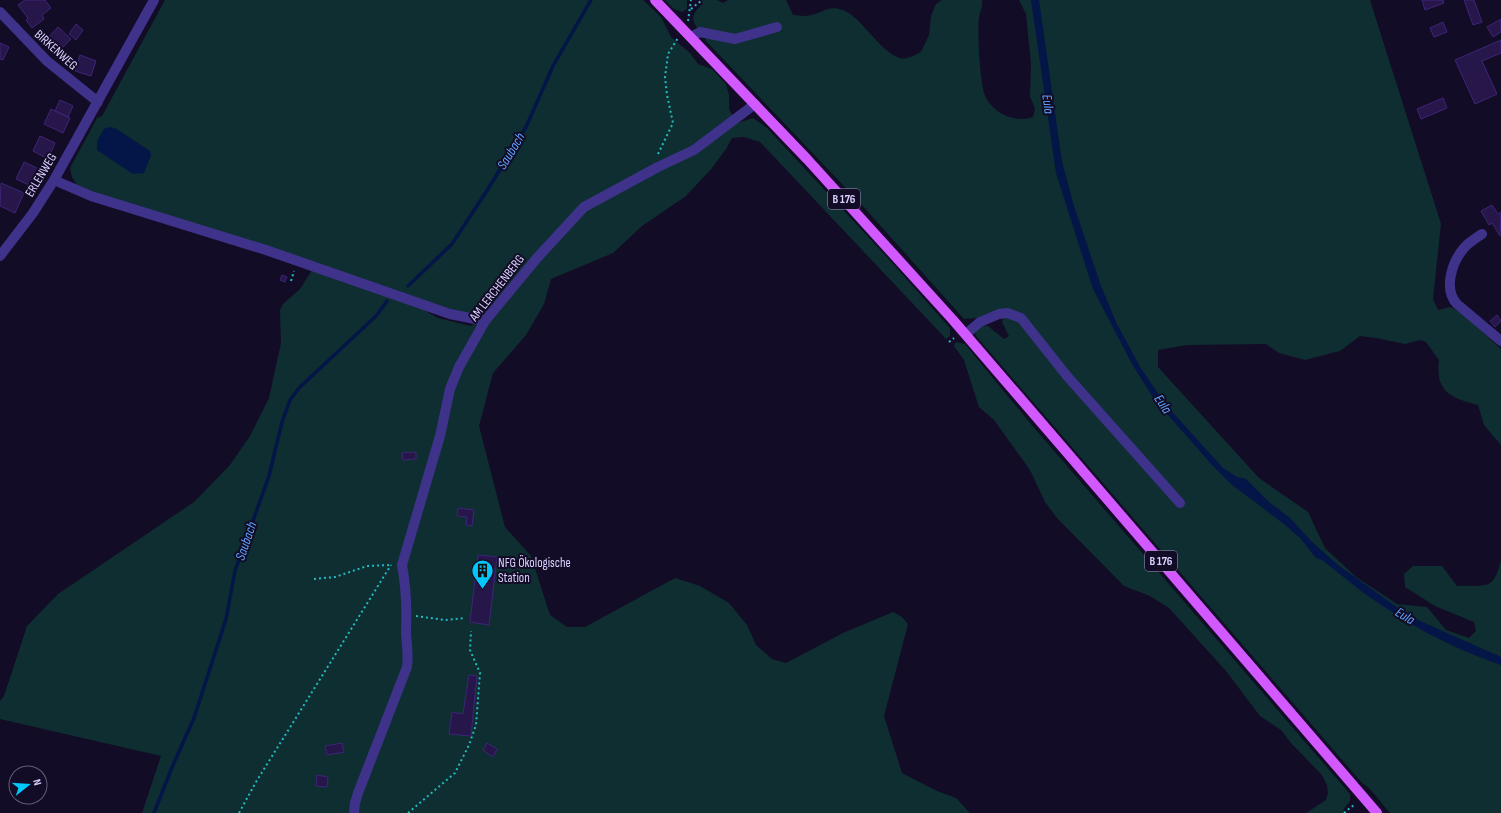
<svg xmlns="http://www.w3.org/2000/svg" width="1501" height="813" font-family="'Sofia Sans Condensed',sans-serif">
<rect width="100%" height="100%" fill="#130c26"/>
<path fill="#0e2e31" d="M 165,0 L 643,0 L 661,17 L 671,37 L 690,53 L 698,64 L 712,69 L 726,84 L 729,95 L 729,109 L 737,123 L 753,118 L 767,128 L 886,256 L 950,328 L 950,336 L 946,339 L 933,325 L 760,142 L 744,137 L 732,138 L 726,149 L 712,168 L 686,196 L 642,226 L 613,253 L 551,279 L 544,304 L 526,335 L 493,373 L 479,426 L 505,527 L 531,556 L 550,615 L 567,627 L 585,627 L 675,578 L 700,586 L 729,603 L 747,625 L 756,645 L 772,659 L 786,663 L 843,633 L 893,612 L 902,617 L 908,624 L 884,716 L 902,773 L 937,791 L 956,798 L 970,813 L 142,813 L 161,756 L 0,719 L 0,701 L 4,696 L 27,626 L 58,594 L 194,502 L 230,465 L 250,436 L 269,398 L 281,343 L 280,310 L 283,304 L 300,289 L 312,270 L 395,300 L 417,306 L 438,318 L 471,326 L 480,319 L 252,241 L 128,205 L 78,187 L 72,177 L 70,168 L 97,118 L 102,116 Z
M 665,0 L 687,0 L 687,9 L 682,12 L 674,9 Z
M 702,0 L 717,0 L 723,3 L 728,0 L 786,0 L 793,15 C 798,15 805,17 811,15 C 825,12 828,5 843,10 C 863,17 886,63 907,58 C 912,57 917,54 921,52 L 929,35 L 931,16 L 936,4 L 942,0 L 982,0 C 983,7 980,11 979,18 C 977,31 980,87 986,98 C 996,115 1016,123 1033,117 L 1035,109 L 1030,96 L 1031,64 L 1026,14 L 1019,0 L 1370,0 L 1441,224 L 1433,299 L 1438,310 L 1450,307 L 1462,313 L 1501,349 L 1501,445 L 1484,425 L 1478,405 C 1451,398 1435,392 1439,360 L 1426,342 L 1421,340 L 1405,344 L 1376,338 L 1360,336 L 1340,351 L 1305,360 L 1279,353 L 1266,344 L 1187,345 L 1158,350 L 1158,367 L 1259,478 L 1308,512 L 1325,548 L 1356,577 L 1397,604 L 1427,607 L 1446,630 L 1469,638 L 1476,631 L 1474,622 L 1435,606 L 1405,587 L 1404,574 L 1413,566 L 1442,566 L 1457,586 C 1486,585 1494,591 1501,560 L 1501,813 L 1390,813 C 1382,804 1371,788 1362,783 L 976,336 L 975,332 L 981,325 L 988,326 L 1004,339 L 1009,336 L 1002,322 L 1005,316 L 964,319 L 861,204 L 705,40 L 706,38 C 694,25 686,17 703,4 Z
M 956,342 L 965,344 L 1030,423 L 1350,794 L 1350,801 L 1343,810 L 1348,813 L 1306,813 L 1326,800 L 1328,793 L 1327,785 L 1322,775 L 1291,743 L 1281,730 L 1260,716 L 1226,671 L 1169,608 L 1150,596 L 1124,586 L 1057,518 L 1045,502 L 1030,470 L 994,420 L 979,407 L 964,360 L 954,346 Z"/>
<path fill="#041547" d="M 1031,0 L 1039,0 L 1062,162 L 1074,206 L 1101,286 L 1116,322 L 1140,367 L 1166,405 L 1223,468 L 1237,477 L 1246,479 L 1269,502 L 1290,518 L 1312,542 L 1338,565 L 1409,616 L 1501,657 L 1501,665 C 1461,651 1421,632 1386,608 C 1363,594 1343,576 1322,560 L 1316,558 L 1300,538 L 1284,524 L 1231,484 L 1212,465 L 1154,399 L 1132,364 L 1093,289 L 1056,173 Z
M 109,127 L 115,128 L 150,151 L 151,155 L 144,173 L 133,174 L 97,150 L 97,141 L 104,129 Z"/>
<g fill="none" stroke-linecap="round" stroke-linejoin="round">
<path stroke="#041547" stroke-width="3.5" d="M 408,286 L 452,244 L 488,189 L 526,127 L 553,66 L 591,0
M 154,813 L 173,765 L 194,718 L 226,619 L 235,571 L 269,476 L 282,422 L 290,400 L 299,388 L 376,316 L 387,301"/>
</g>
<path fill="#261649" stroke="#3e2578" d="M 25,0 L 45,0 L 51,8 L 42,15 L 44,19 L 32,28 L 26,20 L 28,18 L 18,5 Z
M 1422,0 L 1443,0 L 1444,3 L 1425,10 Z
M 1464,0 L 1474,0 L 1482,22 L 1473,25 Z
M 1501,19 L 1501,32 L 1493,37 L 1487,27 Z
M 1443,22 L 1447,32 L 1434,37 L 1430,28 Z
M 76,24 L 83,30 L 76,40 L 69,34 Z
M 58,27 L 71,39 L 58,52 L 46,40 Z
M 1501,40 L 1501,53 L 1482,61 L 1497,94 L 1475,104 L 1455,60 Z
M 0,43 L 9,47 L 3,60 L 0,59 Z
M 80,55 L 96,61 L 91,76 L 75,71 Z
M 1443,98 L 1447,108 L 1421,119 L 1417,109 Z
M 60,100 L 73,106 L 68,117 L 55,111 Z
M 51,109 L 70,118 L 63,133 L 44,124 Z
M 40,136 L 55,143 L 48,159 L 33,151 Z
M 24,162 L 41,170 L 33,187 L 16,179 Z
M 1,183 L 24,193 L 15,213 L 0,206 Z
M 1492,205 L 1498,214 L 1501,212 L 1500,236 L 1492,223 L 1489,225 L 1481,211 Z
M 282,275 L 287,277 L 285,282 L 280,280 Z
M 1497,315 L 1501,321 L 1495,327 L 1490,321 Z
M 416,452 L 416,459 L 403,460 L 402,453 Z
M 458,508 L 474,510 L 472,526 L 466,525 L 467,517 L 457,516 Z
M 478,555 L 497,557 L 489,625 L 470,622 Z
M 469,675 L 477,676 L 471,736 L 449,734 L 452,712 L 463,714 Z
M 342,743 L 344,752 L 327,755 L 325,746 Z
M 487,743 L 497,749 L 493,757 L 483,750 Z
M 317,775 L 328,777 L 327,787 L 316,786 Z"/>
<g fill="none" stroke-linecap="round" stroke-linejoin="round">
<path stroke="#21bcc3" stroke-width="2" stroke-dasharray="2 3" stroke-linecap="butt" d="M 691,9 L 702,0
M 688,21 L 691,0
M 658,154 L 673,123 L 667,95 L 665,77 L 668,54 L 678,38
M 291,281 L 294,271
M 949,342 L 954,338
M 314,579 L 335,577 L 367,566 L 391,565
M 416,616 L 445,620 L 465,618
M 239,813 L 256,782 L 391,565
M 408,813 L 455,773 L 469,745 L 476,725 L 480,673 L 470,650 L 471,631
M 1344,813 L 1355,804"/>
<path stroke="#3f328a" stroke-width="10" d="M 0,12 L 47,61 L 98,102
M 691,37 L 700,32 L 735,39 L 777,27
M 54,180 L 91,196 L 266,250 L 450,314 L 485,321
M 1482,234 C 1476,238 1469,242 1464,248 C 1452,262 1443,289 1457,304 L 1501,341
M 0,256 L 33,213 L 54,180 L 154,0
M 966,334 L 980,322 L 999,314 L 1007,313 L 1021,318 L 1067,376 L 1180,503
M 354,813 L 355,803 L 358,793 L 407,667 C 409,654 406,643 406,630 C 407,608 406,587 402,565 L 440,436 L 450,389 L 459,367 L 485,321 L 537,258 L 584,207 L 658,167 L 694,150 L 755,104"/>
<path stroke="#d258ff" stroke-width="10" d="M 655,0 L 807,159 L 953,320 L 1377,813"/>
</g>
<defs>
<symbol id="building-pin" viewBox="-11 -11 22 30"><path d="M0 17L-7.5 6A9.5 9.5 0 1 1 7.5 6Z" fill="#00c8fc" stroke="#130c26"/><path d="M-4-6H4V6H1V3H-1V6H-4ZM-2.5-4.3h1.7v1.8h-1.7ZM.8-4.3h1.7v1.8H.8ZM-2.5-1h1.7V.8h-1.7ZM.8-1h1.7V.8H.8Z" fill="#111"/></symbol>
</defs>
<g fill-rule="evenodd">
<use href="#building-pin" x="470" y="558" width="25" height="34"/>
</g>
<g text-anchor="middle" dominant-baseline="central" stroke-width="4" stroke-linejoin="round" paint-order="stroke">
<g fill="#130c26" stroke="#9f96be" stroke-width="1">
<rect x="828" y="189" width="32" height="20" rx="3"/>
<rect x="1145" y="551" width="32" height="20" rx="3"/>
</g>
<g font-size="12" font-weight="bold" fill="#dbd1ff">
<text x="844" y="199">B 176</text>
<text x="1161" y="561">B 176</text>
</g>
<g font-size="13" fill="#dbd1ff" stroke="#130c26">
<text transform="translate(56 50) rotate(42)">BIRKENWEG</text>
<text transform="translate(41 175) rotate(-59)">ERLENWEG</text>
<text transform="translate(497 288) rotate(-52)">AM LERCHENBERG</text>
</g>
<g font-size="13" fill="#dbd1ff" stroke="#130c26" text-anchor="start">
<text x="498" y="563">NFG Ökologische<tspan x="498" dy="15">Station</tspan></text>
</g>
<g font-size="14" font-style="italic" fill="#5fa4ff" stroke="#130c26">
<text transform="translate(1048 104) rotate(82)">Eula</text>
<text transform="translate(511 151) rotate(-59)">Saubach</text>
<text transform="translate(1163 404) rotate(56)">Eula</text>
<text transform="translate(246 541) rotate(-71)">Saubach</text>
<text transform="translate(1405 616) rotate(31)">Eula</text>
</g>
</g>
<g transform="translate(28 785) rotate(73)"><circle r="19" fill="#130c26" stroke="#635b7d"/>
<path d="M0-3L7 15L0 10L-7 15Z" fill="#00c8fc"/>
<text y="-6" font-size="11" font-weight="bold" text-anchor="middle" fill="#dbd1ff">N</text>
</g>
</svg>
